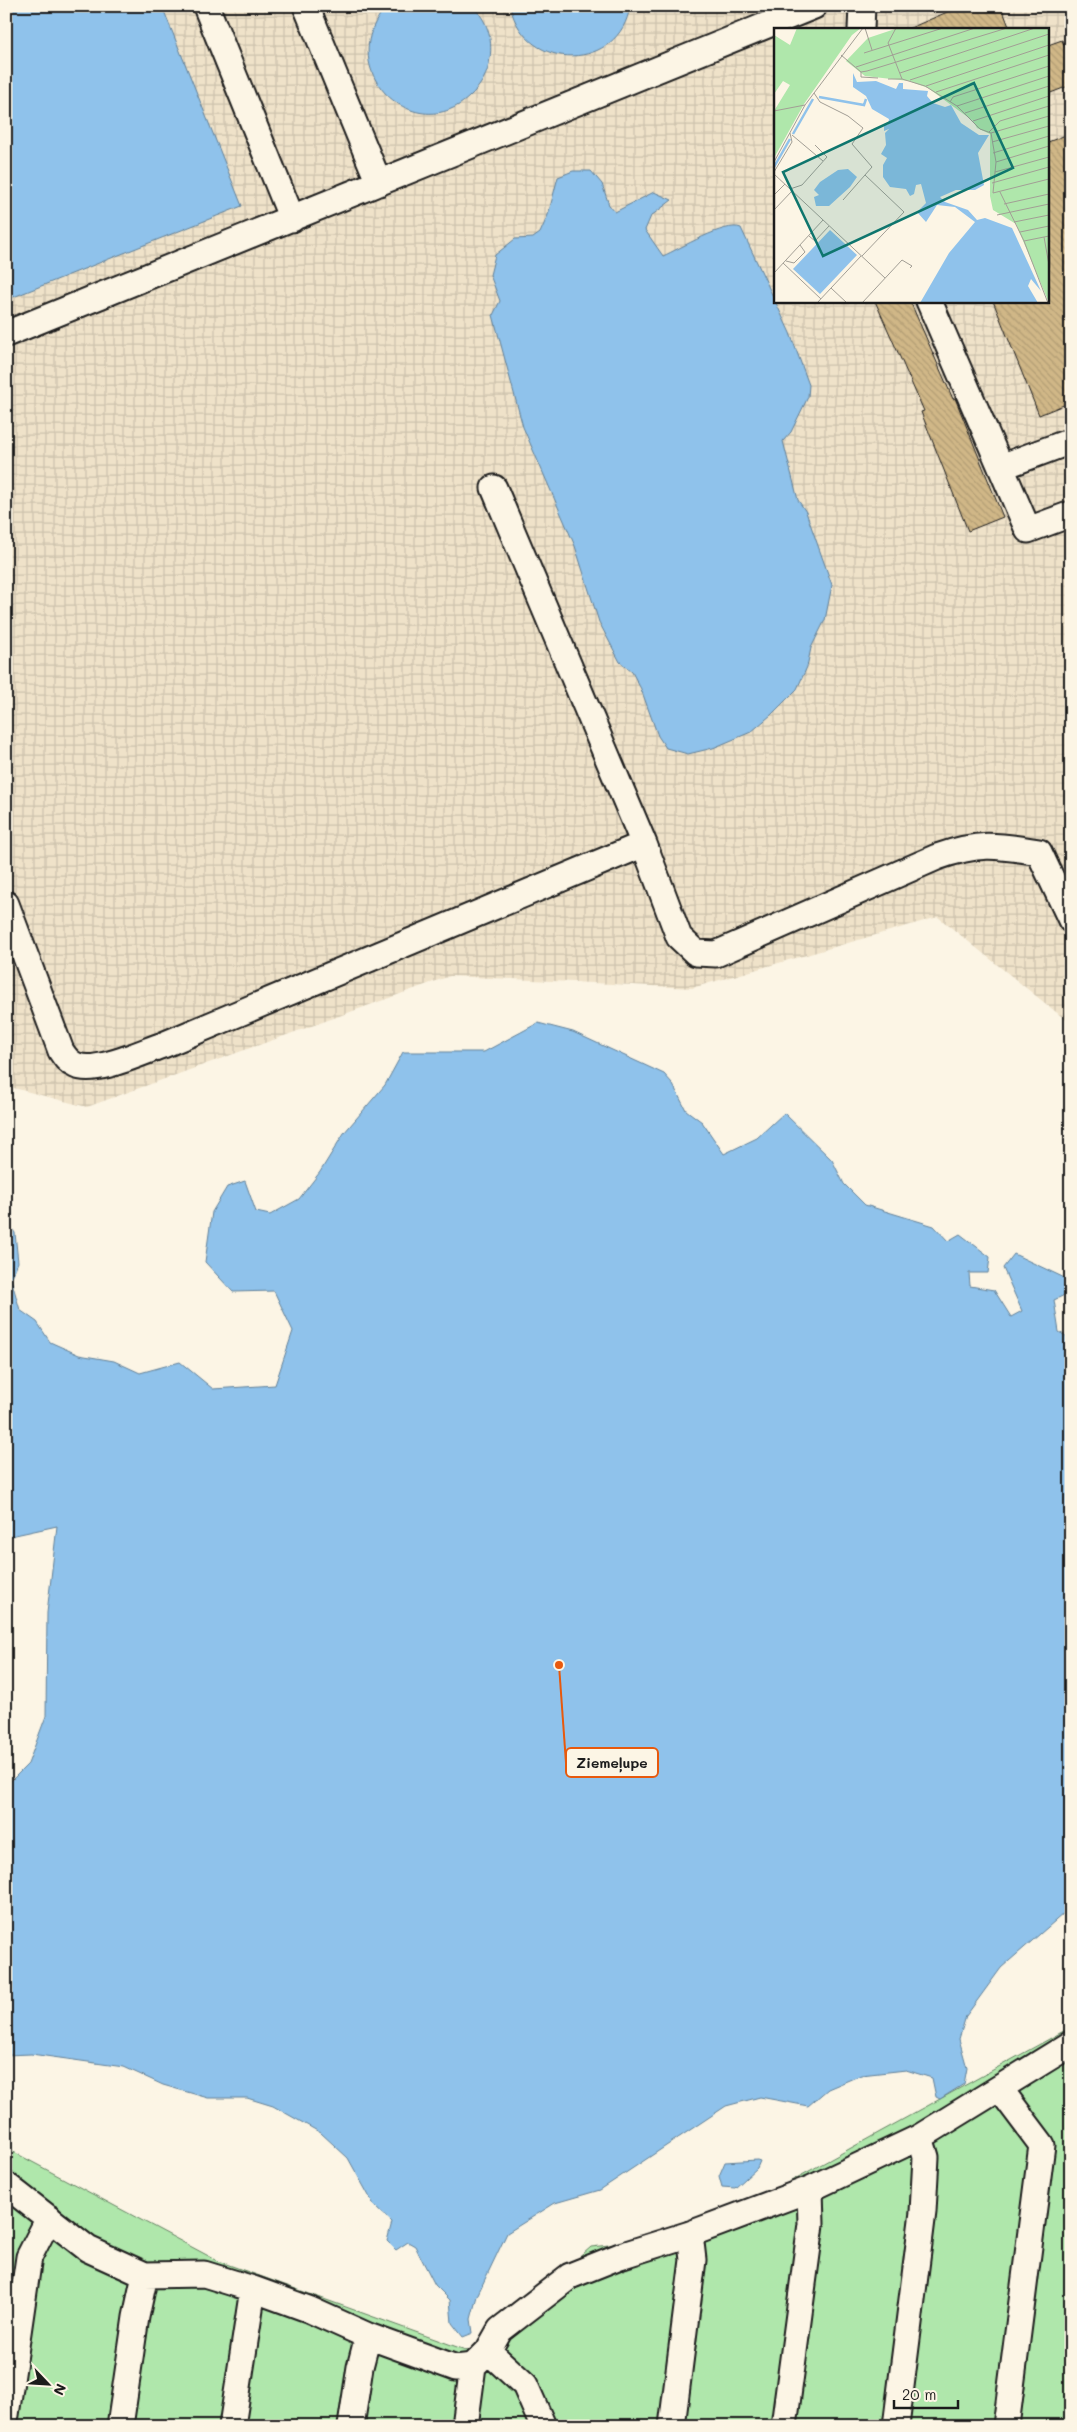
<svg xmlns="http://www.w3.org/2000/svg" width="1077" height="2432" font-family="Mali,sans-serif">
<defs>
<pattern id="industrial-grid" width="8" height="8" patternUnits="userSpaceOnUse" patternTransform="scale(1.25)"><rect width="8" height="8" fill="#efe2c9"/><path d="M0 4h8M4 0v8" fill="none" stroke="#ccc1ac"/></pattern>
<pattern id="building-back-hatch" width="6" height="6" patternUnits="userSpaceOnUse" patternTransform="scale(1.25)"><rect width="6" height="6" fill="#d0b787"/><path d="M-1 5l2 2M0 0l6 6M5-1l2 2" fill="none" stroke="#b29d74"/></pattern>
</defs>
<rect width="100%" height="100%" fill="#fcf5e5"/>
<filter id="ink" filterUnits="userSpaceOnUse"><feTurbulence type="fractalNoise" baseFrequency=".02" numOctaves="2"/><feDisplacementMap in="SourceGraphic" scale="10" xChannelSelector="R" yChannelSelector="G"/><feConvolveMatrix kernelMatrix="1 2 1 2 8 2 1 2 1" color-interpolation-filters="sRGB"/></filter>
<g filter="url(#ink)">
<path fill="url(#industrial-grid)" fill-rule="evenodd" d="M 6,6 L 1071,6 L 1071,1024 L 938,917 L 692,988 L 450,976 L 87,1107 L 6,1086 ZM 776,29 L 1048,29 L 1048,301 L 776,301 Z"/>
<path fill="#afe7ab" stroke="#668264" d="M 1071,2027 L 1071,2426 L 6,2426 L 6,2148 L 218,2261 L 471,2352 L 591,2247 L 691,2236 Z"/>
<path fill="#8fc2eb" stroke="#618098" d="M 6,6 L 162,6 L 242,206 L 6,300 Z
M 387,6 L 472,6 C 487,19 493,39 490,58 C 488,74 481,86 469,97 C 415,148 330,69 387,6 Z
M 510,6 L 630,6 C 621,70 526,75 510,6 Z
M 573,171 L 591,171 L 602,184 L 609,205 L 615,212 L 654,192 L 672,200 L 651,216 L 645,230 L 663,256 C 679,249 726,221 741,228 L 790,333 L 809,385 L 808,397 L 791,432 L 783,441 L 798,500 L 806,512 L 832,585 L 825,620 L 811,648 L 807,667 L 797,689 L 771,715 L 751,732 L 713,748 L 688,754 L 666,748 L 658,736 L 641,689 L 632,672 L 620,662 L 599,622 L 575,546 L 523,427 L 493,315 L 500,301 L 490,275 L 495,255 L 515,239 L 533,238 L 540,233 L 548,215 L 558,177 Z
M 538,1023 L 573,1032 L 664,1074 L 672,1083 L 686,1110 L 702,1122 L 724,1154 L 757,1138 L 784,1113 L 832,1160 L 844,1184 L 865,1205 L 934,1226 L 948,1241 L 960,1234 L 990,1257 L 988,1273 L 969,1273 L 970,1286 L 994,1290 L 1011,1317 L 1022,1311 L 1003,1268 L 1014,1254 L 1071,1281 L 1071,1292 L 1054,1300 L 1059,1332 L 1071,1339 L 1071,1907 L 1001,1968 L 966,2016 L 959,2039 L 967,2068 L 964,2084 L 940,2099 L 936,2097 L 932,2078 L 906,2070 L 861,2075 L 828,2089 L 808,2106 L 760,2097 L 726,2106 L 600,2190 L 555,2203 L 507,2233 L 477,2296 L 471,2319 L 473,2333 L 463,2337 L 452,2323 L 450,2300 L 435,2285 L 415,2246 L 408,2242 L 396,2250 L 387,2241 L 392,2222 L 374,2205 L 348,2158 L 321,2133 L 273,2106 L 247,2098 L 208,2098 L 163,2085 L 124,2067 L 31,2054 L 6,2055 L 6,1786 L 28,1764 L 46,1716 L 47,1613 L 57,1526 L 6,1537 L 6,1220 L 15,1233 L 18,1262 L 11,1279 L 20,1310 L 37,1322 L 50,1342 L 79,1355 L 114,1361 L 140,1373 L 180,1362 L 213,1389 L 275,1385 L 293,1331 L 274,1291 L 233,1292 L 205,1262 L 212,1212 L 227,1187 L 245,1181 L 256,1212 L 270,1215 L 299,1199 L 320,1172 L 344,1133 L 385,1085 L 403,1052 L 484,1052 Z
M 757,2160 L 760,2161 L 757,2168 L 735,2188 L 722,2187 L 719,2176 L 725,2162 Z"/>
<path fill="url(#building-back-hatch)" stroke="#1c1c1c" d="M 961,6 L 1001,6 L 1010,29 L 908,29 Z
M 1062,40 L 1071,61 L 1071,85 L 1048,94 L 1048,45 Z
M 1071,133 L 1071,402 L 1039,415 L 993,301 L 1048,301 L 1048,142 Z
M 875,301 L 910,301 L 953,399 L 955,398 L 1003,517 L 968,531 L 921,412 L 924,411 Z"/>
<g fill="none" stroke-linecap="round" stroke-linejoin="round">
<defs>
<path id="minor" d="M 206,6 L 292,219
M 306,6 L 379,183
M 861,29 L 862,6
M 929,301 L 1028,530 L 1071,514
M 6,334 L 814,6
M 1001,467 L 1071,441
M 494,488 L 644,844 L 679,937 L 696,953 L 716,954 L 937,857 C 979,842 996,845 1039,852 L 1071,920
M 6,904 L 61,1051 C 65,1057 68,1062 75,1065 C 95,1075 142,1052 163,1045 L 644,844
M 1000,2089 L 1042,2145 L 1006,2426
M 6,2185 L 88,2249 L 145,2275 L 204,2274 L 253,2289 L 308,2309 L 368,2336 L 456,2368 L 473,2366 L 488,2351 L 500,2330 L 570,2276 L 620,2256 L 690,2234 L 810,2189 L 920,2137 L 1071,2044
M 488,2351 L 525,2385 L 543,2426
M 6,2415 L 29,2257 L 49,2218
M 120,2426 L 136,2317 L 145,2275
M 232,2426 L 253,2289
M 351,2426 L 360,2367 L 368,2336
M 465,2426 L 473,2366
M 672,2426 L 693,2260 L 690,2234
M 784,2426 L 811,2224 L 810,2189
M 896,2426 L 923,2212 L 926,2157 L 920,2137"/>
</defs>
<use href="#minor" stroke="#1c1c1c" stroke-width="29"/>
<use href="#minor" stroke="#fcf5e5" stroke-width="25"/>
</g>
</g>
<g transform="translate(774 28)">
<rect width="275" height="275" fill="#fcf5e5"/>
<path d="M 23,0 L 87,0 L 78,7 L 30,76 L 0,130 L 0,83 L 16,57 L 9,53 L 0,66 L 0,7 L 16,17 Z" fill="#afe7ab"/>
<path d="M 124,0 L 275,0 L 275,275 L 242,196 L 219,182 L 216,168 L 216,106 L 203,100 L 199,93 L 154,60 L 135,53 L 91,48 L 72,33 L 94,10 Z" fill="#afe7ab"/>
<path d="M 79,45 L 83,54 L 102,53 L 122,61 L 125,55 L 129,55 L 129,61 L 154,63 L 153,68 L 159,75 L 171,79 L 177,77 L 187,95 L 205,107 L 215,107 L 204,125 L 210,157 L 201,162 L 182,162 L 166,169 L 171,174 L 194,182 L 203,192 L 211,190 L 238,200 L 267,263 L 257,251 L 254,258 L 264,275 L 146,275 L 175,225 L 201,194 L 181,179 L 163,177 L 152,194 L 143,184 L 152,175 L 147,156 L 142,157 L 140,166 L 136,168 L 132,161 L 116,159 L 109,149 L 109,137 L 113,130 L 107,126 L 112,117 L 111,105 L 115,101 L 110,103 L 110,97 L 114,97 L 115,91 L 98,81 L 92,68 L 79,59 ZM 74,141 L 83,149 L 76,159 L 55,178 L 42,178 L 40,169 L 45,167 L 40,162 L 46,154 L 64,142 ZM 56,202 L 83,227 L 46,266 L 19,241 Z" fill="#8fc2eb"/>
<path fill="none" stroke="#8fc2eb" stroke-width="2.5" d="M 45,69 L 90,77 L 92,71M 19,106 L 39,71M 0,139 L 16,111"/>
<path fill="none" stroke="#a29e95" stroke-width="1" d="M 91,0 L 98,22M 122,0 L 114,15 L 128,51M 90,25 L 169,0M 67,27 L 87,44 L 93,43 L 233,0M 82,39 L 201,0M 87,44 L 87,49 L 104,50M 126,45 L 261,0M 114,51 L 128,51 L 151,58 L 183,78 L 206,101 L 217,105 L 222,134 L 219,165 L 275,151M 136,52 L 275,6M 152,58 L 275,17M 162,64 L 275,27M 40,65 L 46,74 L 74,88 L 89,100 L 78,116 L 98,139 L 69,172M 176,74 L 179,69 L 275,38M 183,78 L 275,48M 0,83 L 31,77M 191,85 L 275,58M 199,93 L 275,68M 215,104 L 226,93 L 275,78M 217,105 L 275,88M 18,107 L 49,133M 218,114 L 275,98M 219,125 L 275,108M 0,134 L 31,77 L 89,0M 222,134 L 275,118M 0,144 L 18,114 L 16,105M 221,144 L 275,129M 0,146 L 111,250M 218,155 L 275,139M 16,161 L 28,157 L 53,129 L 41,117M 226,164 L 250,213 L 274,275M 0,167 L 11,156M 230,176 L 275,166M 0,182 L 18,163M 223,187 L 275,176M 240,194 L 275,187M 246,204 L 275,198M 35,208 L 41,213 L 55,198M 270,209 L 275,237M 250,213 L 275,208M 88,228 L 130,184 L 91,147M 12,233 L 20,235 L 31,224 L 26,217M 9,235 L 47,271M 0,245 L 49,192M 57,260 L 73,275M 43,275 L 87,228M 88,275 L 128,232 L 138,238 L 136,240"/>
<path fill="#0f766e" fill-opacity="0.15" stroke="#0f766e" stroke-width="2.5" d="M 200,55 L 239,140 L 49,228 L 9,144 Z"/>
<rect width="275" height="275" fill="none" stroke="#1c1c1c" stroke-width="2.5"/>
</g>
<path fill="none" stroke="#e8590c" stroke-width="2" d="M559 1665L566 1763"/>
<circle fill="#e8590c" stroke="#fcf5e5" stroke-width="2" cx="559" cy="1665" r="5"/>
<rect fill="#fcf5e5" stroke="#e8590c" stroke-width="2" x="566" y="1748" width="92" height="29" rx="5"/>
<g font-size="14" text-anchor="middle" font-weight="bold" fill="#1c1c1c">
<text x="612" y="1768">Ziemeļupe</text>
</g>
<rect width="1077" height="2432" fill="none" stroke="#fcf5e5" stroke-width="25"/>
<rect x="12" y="12" width="1052" height="2407" fill="none" stroke="#1c1c1c" stroke-width="2" filter="url(#ink)"/>
<g transform="translate(48 2384) rotate(115)" stroke="#fcf5e5" stroke-width="4" paint-order="stroke">
<path d="M0-4L9 19L0 12L-9 19Z" fill="#1c1c1c"/>
<text y="-8" font-size="14" font-weight="bold" text-anchor="middle" fill="#1c1c1c">N</text>
</g>
<path d="M894 2400v8h64v-8" fill="none" stroke="#1c1c1c" stroke-width="2.5"/>
<text x="902" y="2400" font-size="15" fill="#1c1c1c" stroke="#fcf5e5" stroke-width="4" paint-order="stroke">20 m</text>
</svg>
